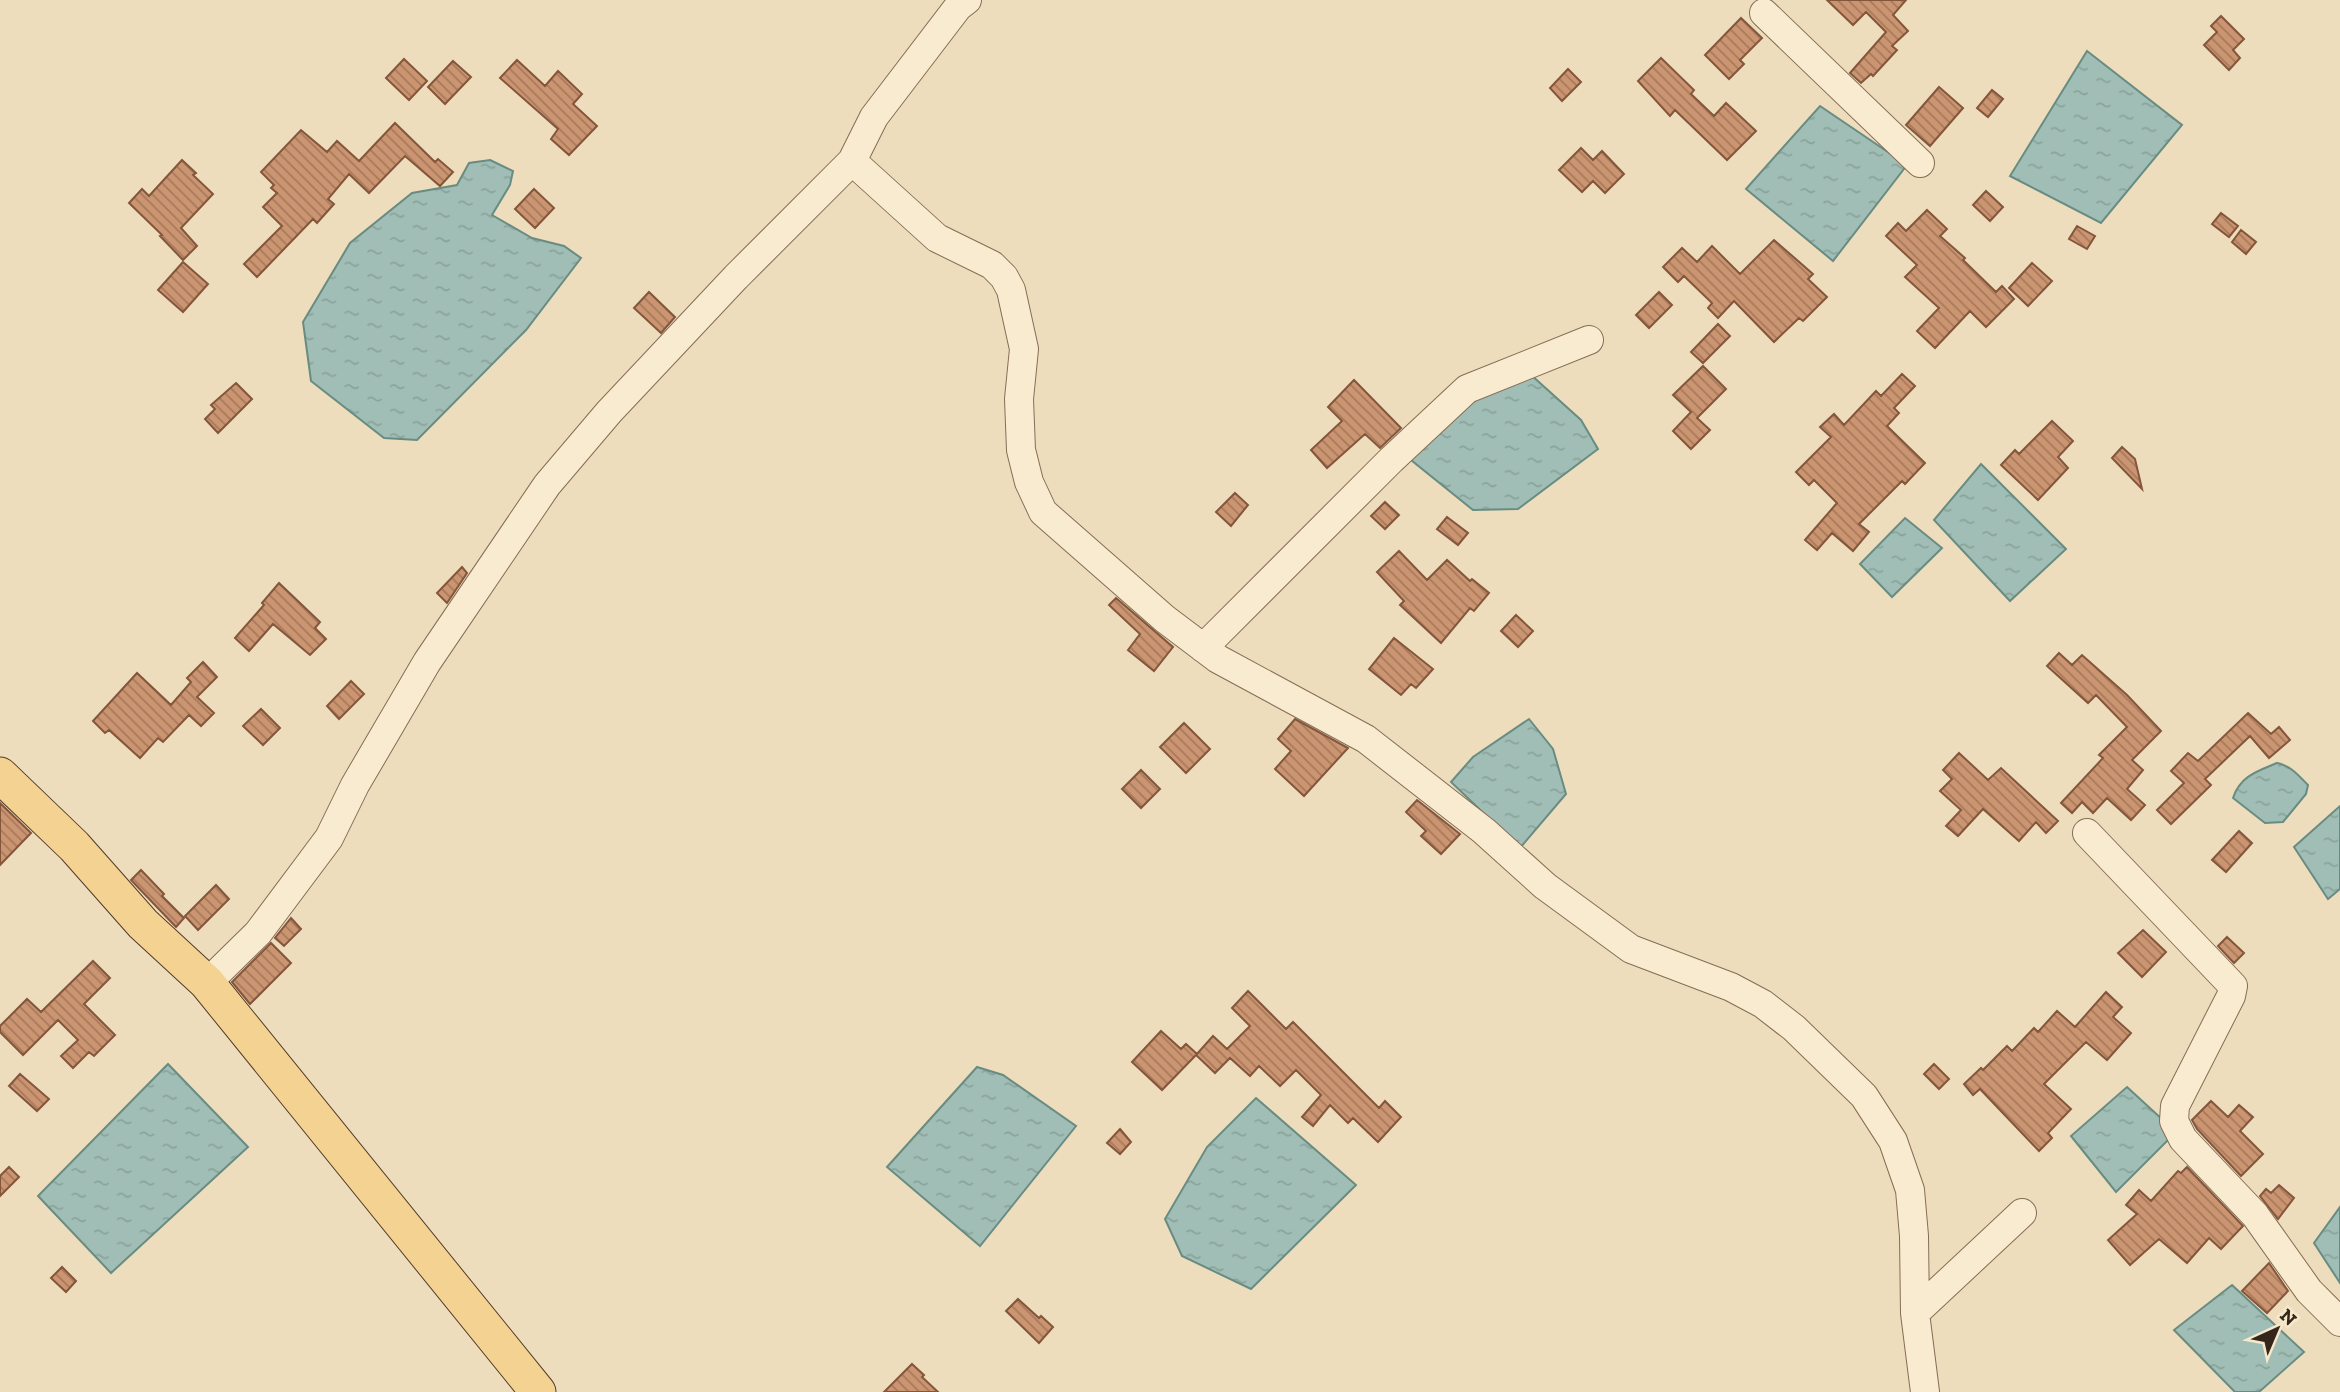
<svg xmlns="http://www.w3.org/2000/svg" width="2340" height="1392" font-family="'Zilla Slab',serif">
<defs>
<pattern id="water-ripples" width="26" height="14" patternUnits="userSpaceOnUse" patternTransform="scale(1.75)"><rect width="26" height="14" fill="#a0beb5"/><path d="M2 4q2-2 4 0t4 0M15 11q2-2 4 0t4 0" fill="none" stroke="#8aa39b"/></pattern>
<pattern id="building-back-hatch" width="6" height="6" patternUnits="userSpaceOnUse" patternTransform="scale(1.75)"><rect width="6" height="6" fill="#cc9571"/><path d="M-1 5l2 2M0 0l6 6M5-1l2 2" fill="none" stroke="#a6795c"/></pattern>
</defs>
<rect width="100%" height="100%" fill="#eeddbc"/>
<path fill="url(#water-ripples)" stroke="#688c82" stroke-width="2" d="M 2087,51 L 2182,125 L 2101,223 L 2010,176 Z
M 1820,106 L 1907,165 L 1833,261 L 1746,189 Z
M 490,160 L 513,171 L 510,185 L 492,215 L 532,238 L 564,246 L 581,258 L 526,330 L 417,440 L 384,438 L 311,381 L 303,322 L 350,243 L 412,193 L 457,185 L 469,163 Z
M 1530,374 L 1581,420 L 1598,449 L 1518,509 L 1473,510 L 1411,460 L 1444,414 Z
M 1981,464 L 2066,549 L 2010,601 L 1934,520 Z
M 1905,518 L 1942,548 L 1892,597 L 1860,564 Z
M 1529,719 L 1553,749 L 1566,794 L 1520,848 L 1451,782 L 1473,757 Z
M 2277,763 C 2290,765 2299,776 2308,785 L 2306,794 L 2283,822 L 2265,823 L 2233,798 C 2240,776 2258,771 2277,763 Z
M 2340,806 L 2340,889 L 2328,899 L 2294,847 Z
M 168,1064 L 248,1147 L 111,1273 L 38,1196 Z
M 977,1067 L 1003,1075 L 1076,1126 L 980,1246 L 887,1167 Z
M 2127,1087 L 2176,1132 L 2116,1192 L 2071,1136 Z
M 1256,1098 L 1356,1185 L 1251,1289 L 1182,1256 L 1165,1219 L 1207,1147 Z
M 2340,1207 L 2340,1283 L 2314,1243 Z
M 2232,1285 L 2304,1352 L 2259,1392 L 2235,1392 L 2174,1330 Z"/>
<path fill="url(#building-back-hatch)" stroke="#84563b" stroke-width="2" d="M 1827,0 L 1906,0 L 1893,15 L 1908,31 L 1892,46 L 1897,50 L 1873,76 L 1871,74 L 1861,83 L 1850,73 L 1886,32 L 1866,12 L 1853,25 Z
M 2221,16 L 2244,39 L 2233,50 L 2240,58 L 2229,70 L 2204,45 L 2217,32 L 2211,26 Z
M 1741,18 L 1762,38 L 1740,60 L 1744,64 L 1729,79 L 1705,55 Z
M 1661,58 L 1694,90 L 1691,94 L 1714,116 L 1726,103 L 1756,131 L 1727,160 L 1675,110 L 1670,116 L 1638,81 Z
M 404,59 L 427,81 L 409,100 L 386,78 Z
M 517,60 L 545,86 L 558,71 L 582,94 L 573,104 L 597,126 L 569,155 L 551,139 L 558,129 L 500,78 Z
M 453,61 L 471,77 L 445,104 L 428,87 Z
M 1568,69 L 1581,82 L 1562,101 L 1550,88 Z
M 1939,87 L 1963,108 L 1930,146 L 1906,125 Z
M 1992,90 L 2003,99 L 1988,117 L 1977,108 Z
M 395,123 L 435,162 L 438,159 L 453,172 L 440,186 L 405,156 L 369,193 L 349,174 L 328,199 L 334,204 L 317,223 L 313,219 L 257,277 L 244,264 L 282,226 L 263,207 L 277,193 L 271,188 L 274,185 L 261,172 L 301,130 L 327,152 L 337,141 L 359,161 Z
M 1581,148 L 1593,160 L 1602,151 L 1624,174 L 1605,193 L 1593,181 L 1582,192 L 1559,170 Z
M 182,160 L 196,173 L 193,175 L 213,194 L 181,228 L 197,246 L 183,260 L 160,236 L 162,235 L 129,203 L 142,189 L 149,196 Z
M 534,189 L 554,208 L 535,228 L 515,209 Z
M 1986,191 L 2003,207 L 1990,221 L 1973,205 Z
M 1927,210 L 1947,229 L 1940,236 L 1965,258 L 1963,260 L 1996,292 L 2002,286 L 2014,299 L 1986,327 L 1970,311 L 1935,348 L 1917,331 L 1939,308 L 1905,277 L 1917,265 L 1886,236 L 1898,223 L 1906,231 Z
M 2221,213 L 2238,226 L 2229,237 L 2212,224 Z
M 2077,226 L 2095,236 L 2087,249 L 2069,239 Z
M 2241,230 L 2256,242 L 2246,254 L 2232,242 Z
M 1774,240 L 1813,274 L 1808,279 L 1827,297 L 1803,321 L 1799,318 L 1774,342 L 1734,301 L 1718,318 L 1708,308 L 1712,303 L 1684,276 L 1678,282 L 1663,267 L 1682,248 L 1697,262 L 1712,246 L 1740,274 Z
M 183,262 L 208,284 L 183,312 L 158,290 Z
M 2032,263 L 2052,281 L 2028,306 L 2009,288 Z
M 649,292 L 675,317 L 661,333 L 634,308 Z
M 1659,292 L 1672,305 L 1649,328 L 1636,315 Z
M 1718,324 L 1730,336 L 1703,363 L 1691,352 Z
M 1703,366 L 1726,389 L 1697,418 L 1710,430 L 1691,449 L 1673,431 L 1691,412 L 1673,395 Z
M 1902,374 L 1915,386 L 1894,408 L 1899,413 L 1887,426 L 1925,463 L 1905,484 L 1902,481 L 1859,524 L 1869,532 L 1853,551 L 1832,533 L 1817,550 L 1805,540 L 1837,503 L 1814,480 L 1809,485 L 1796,472 L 1831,437 L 1820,427 L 1834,414 L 1844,425 L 1876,391 L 1881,396 Z
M 1354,380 L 1401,428 L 1380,448 L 1365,434 L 1327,468 L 1311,450 L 1342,421 L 1328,407 Z
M 236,383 L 252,399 L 218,433 L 205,419 L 215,409 L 211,405 Z
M 2052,421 L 2073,441 L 2058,457 L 2068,468 L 2038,500 L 2001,465 L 2015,450 L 2019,454 Z
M 2122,447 L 2135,459 L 2142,489 L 2112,458 Z
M 1235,493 L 1248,505 L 1231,526 L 1216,512 Z
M 1385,502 L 1399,515 L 1385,529 L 1371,516 Z
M 1447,517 L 1468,533 L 1458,545 L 1437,529 Z
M 1399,551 L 1427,580 L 1447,560 L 1470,581 L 1472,579 L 1489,593 L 1474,611 L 1470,608 L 1441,643 L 1400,605 L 1404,601 L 1377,572 Z
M 462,567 L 467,573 L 447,603 L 437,593 Z
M 279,583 L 320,622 L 315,628 L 326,639 L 310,655 L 273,624 L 249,651 L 235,638 L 264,605 L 262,603 Z
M 1116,598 L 1173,647 L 1154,671 L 1128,650 L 1140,634 L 1109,605 Z
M 1516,615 L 1533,631 L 1518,647 L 1501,631 Z
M 1394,638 L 1433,669 L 1416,688 L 1411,684 L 1401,695 L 1369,669 Z
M 2059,653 L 2072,665 L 2082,655 L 2127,695 L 2161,731 L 2132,760 L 2143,770 L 2127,789 L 2145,805 L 2131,820 L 2107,798 L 2093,813 L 2082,802 L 2072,813 L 2061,803 L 2103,758 L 2099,755 L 2127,727 L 2096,695 L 2088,703 L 2047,666 Z
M 203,662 L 217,677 L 197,697 L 214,713 L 201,726 L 189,715 L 163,742 L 158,738 L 140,758 L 109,730 L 105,733 L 93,721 L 137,673 L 171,705 L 191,682 L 187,678 Z
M 351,681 L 364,694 L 339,719 L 327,706 Z
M 261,709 L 280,728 L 263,745 L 243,726 Z
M 2248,713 L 2271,734 L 2279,727 L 2290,740 L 2269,758 L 2250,736 L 2205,779 L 2211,785 L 2171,824 L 2157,810 L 2184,783 L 2171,771 L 2188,753 L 2198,761 Z
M 1295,719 L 1348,748 L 1304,796 L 1275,769 L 1291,751 L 1278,739 Z
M 1184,723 L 1210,749 L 1186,773 L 1160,747 Z
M 1959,753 L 1988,780 L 2001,768 L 2058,821 L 2046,833 L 2036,822 L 2019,841 L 1983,809 L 1958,836 L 1946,826 L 1961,810 L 1940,791 L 1952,779 L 1943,770 Z
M 1141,770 L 1160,789 L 1141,808 L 1122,789 Z
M 1417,800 L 1460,834 L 1441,854 L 1421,836 L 1426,831 L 1406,812 Z
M 0,803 L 31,833 L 0,865 Z
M 2239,831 L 2252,843 L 2226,872 L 2212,860 Z
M 141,870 L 164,894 L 162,896 L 184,918 L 176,927 L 131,880 Z
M 216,885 L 229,899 L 198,930 L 185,916 Z
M 291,918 L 301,929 L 284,946 L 275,938 Z
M 2143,930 L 2166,952 L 2142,977 L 2118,953 Z
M 2227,937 L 2244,953 L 2234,963 L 2218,946 Z
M 271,943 L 291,963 L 250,1004 L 232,982 Z
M 93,961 L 110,978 L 84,1004 L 115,1035 L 94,1056 L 89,1052 L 73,1068 L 61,1056 L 78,1040 L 58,1020 L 23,1055 L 0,1032 L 0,1026 L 27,999 L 41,1012 Z
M 1248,991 L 1286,1029 L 1293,1022 L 1379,1108 L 1385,1101 L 1401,1117 L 1378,1142 L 1353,1118 L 1348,1123 L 1330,1105 L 1313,1126 L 1302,1117 L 1321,1095 L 1296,1070 L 1280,1086 L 1259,1066 L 1250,1076 L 1230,1058 L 1215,1073 L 1196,1055 L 1213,1036 L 1227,1049 L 1250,1026 L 1232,1008 Z
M 2106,992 L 2122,1007 L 2113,1017 L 2131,1033 L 2107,1060 L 2086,1042 L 2044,1084 L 2071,1109 L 2048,1133 L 2052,1138 L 2039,1151 L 1980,1089 L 1973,1095 L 1964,1084 L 1981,1068 L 1983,1070 L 2007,1046 L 2012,1051 L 2034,1028 L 2038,1032 L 2057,1011 L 2075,1027 Z
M 1161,1031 L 1181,1049 L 1186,1044 L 1197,1054 L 1162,1090 L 1132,1062 Z
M 1934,1064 L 1949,1079 L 1939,1089 L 1924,1074 Z
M 20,1074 L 49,1099 L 37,1111 L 9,1086 Z
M 2211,1101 L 2228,1117 L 2239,1105 L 2253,1117 L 2240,1131 L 2263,1154 L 2241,1176 L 2197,1129 L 2192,1120 Z
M 1120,1129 L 1131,1142 L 1120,1154 L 1107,1143 Z
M 9,1167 L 19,1177 L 0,1196 L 0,1176 Z
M 2187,1167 L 2243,1226 L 2221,1249 L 2209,1238 L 2187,1263 L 2159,1239 L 2130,1265 L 2108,1240 L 2137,1214 L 2126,1205 L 2139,1190 L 2151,1201 L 2178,1171 L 2181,1173 Z
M 2279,1185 L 2294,1198 L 2278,1219 L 2260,1196 L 2266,1189 L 2271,1193 Z
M 2269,1263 L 2288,1291 L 2267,1313 L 2242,1291 Z
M 62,1267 L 76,1281 L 66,1292 L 51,1278 Z
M 1018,1299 L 1039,1318 L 1041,1316 L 1053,1327 L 1039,1343 L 1006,1311 Z
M 912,1364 L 924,1375 L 922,1377 L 938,1392 L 884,1392 Z"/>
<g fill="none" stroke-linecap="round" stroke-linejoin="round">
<defs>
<path id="minor" d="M 967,0 L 958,7 L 874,117 L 852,161 L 937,238 L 992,265 L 1004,277 L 1011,290 L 1024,349 L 1019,399 L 1021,450 L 1029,482 L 1043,512 L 1165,619 L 1218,659 L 1366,739 L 1484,831 L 1545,886 L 1631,949 L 1731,987 L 1763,1004 L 1794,1028 L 1864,1096 L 1893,1141 L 1910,1190 L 1914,1236 L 1915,1313 L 1925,1392
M 1764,13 L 1920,163
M 1203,648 L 1391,460 L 1467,389 L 1589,340
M 2087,833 L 2233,986 L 2231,996 L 2175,1106 L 2174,1121 L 2183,1139 L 2255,1215 L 2309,1291 L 2340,1322
M 207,983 L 258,933 L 329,838 L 355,785 L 427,662 L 547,485 L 609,412 L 736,277 L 852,161
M 1915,1313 L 2022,1213"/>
<path id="major" d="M 0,775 L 74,846 L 143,924 L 207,983 L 538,1392"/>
</defs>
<use href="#minor" stroke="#856d56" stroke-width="30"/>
<use href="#major" stroke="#523c2a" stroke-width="37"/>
<use href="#minor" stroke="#f9ebcf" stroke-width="28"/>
<use href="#major" stroke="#f3d292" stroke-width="35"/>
</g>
<g transform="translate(2277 1329) rotate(44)" stroke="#f5e8cb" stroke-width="5" paint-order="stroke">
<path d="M0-5L12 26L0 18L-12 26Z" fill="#34261b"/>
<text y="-10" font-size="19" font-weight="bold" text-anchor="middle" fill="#34261b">N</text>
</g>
</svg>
